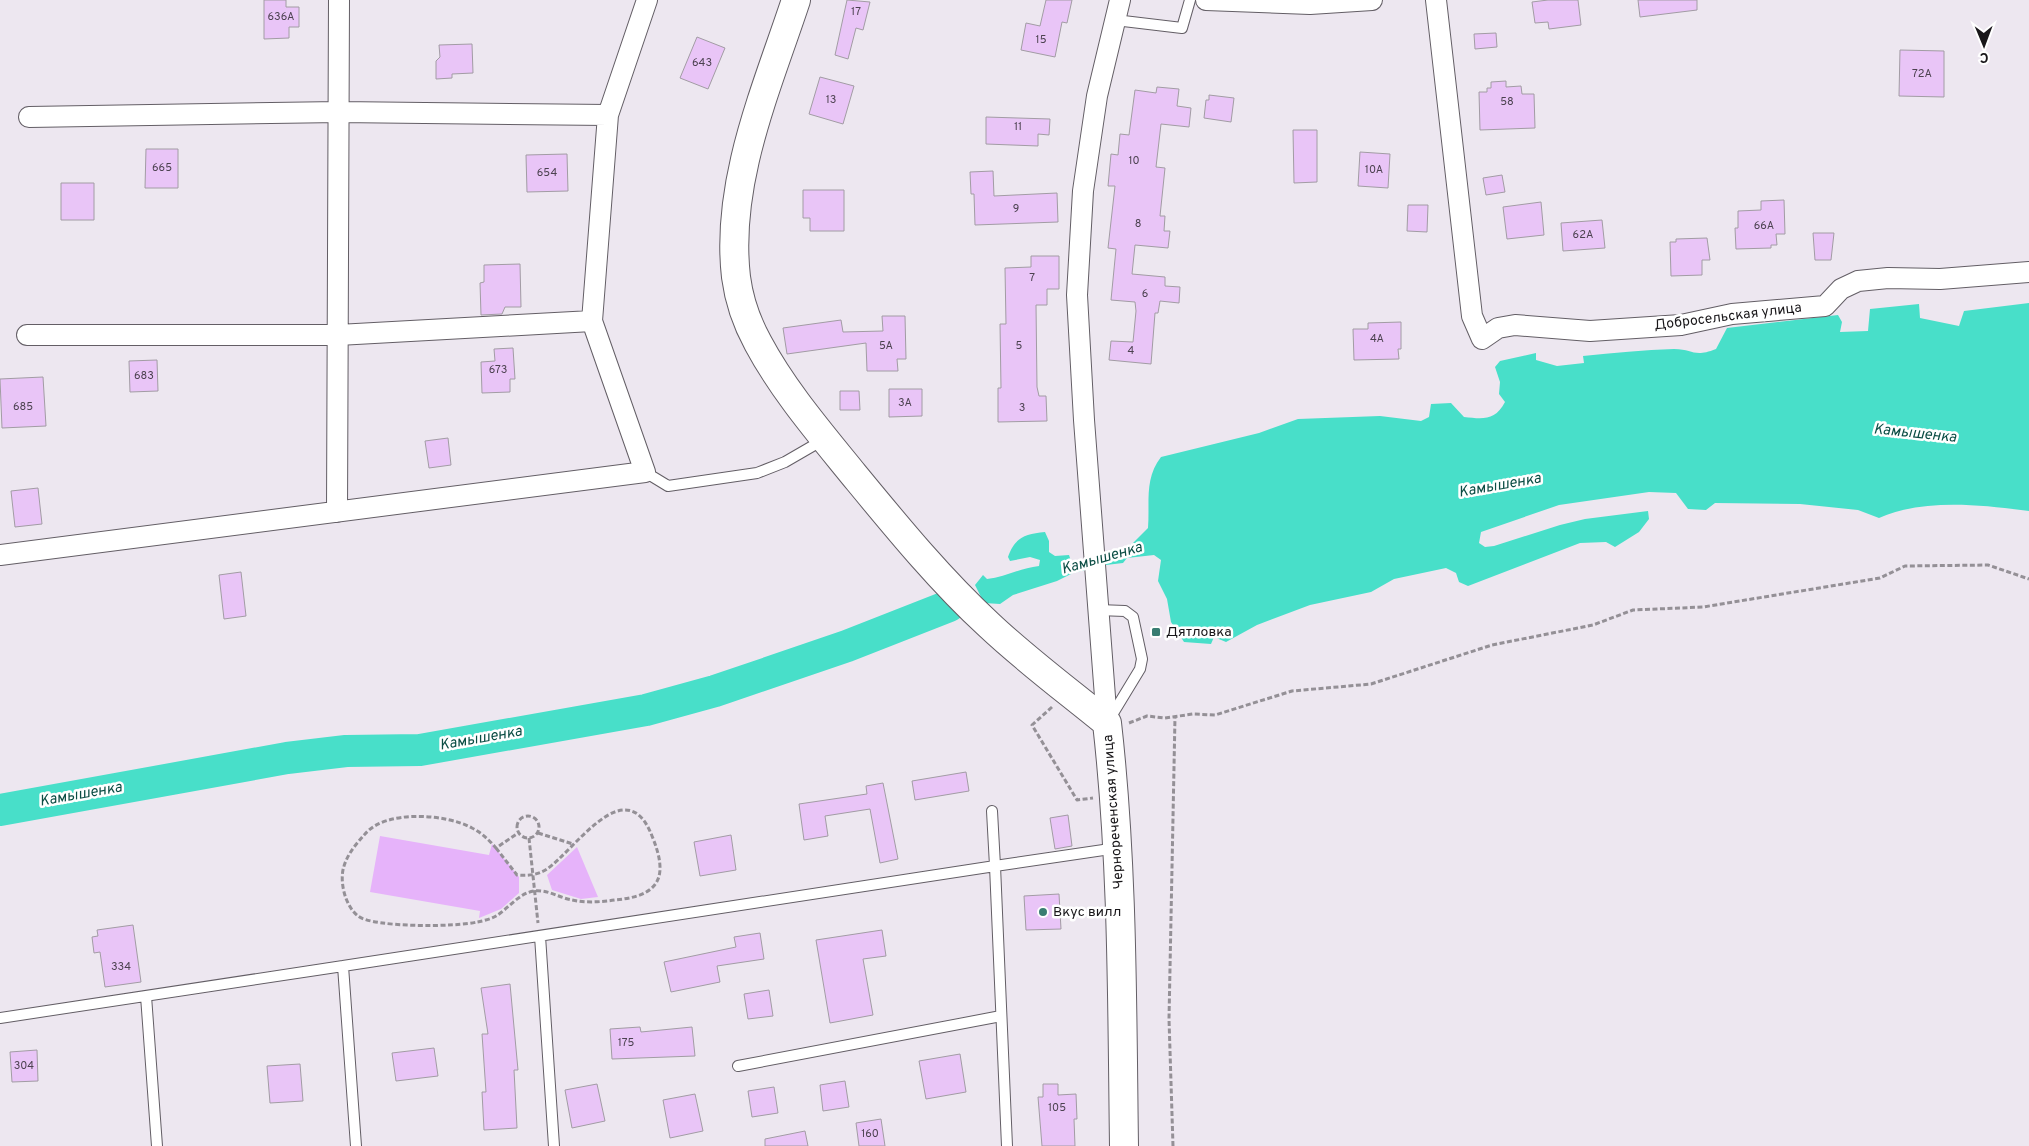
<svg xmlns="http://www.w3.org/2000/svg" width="2029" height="1146" font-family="Overpass,sans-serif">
<rect width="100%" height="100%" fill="#ede7f0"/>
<path fill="#e6b3fa" d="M 380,836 L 489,855 L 492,844 L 519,877 L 519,893 L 501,909 L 479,918 L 480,911 L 370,892 Z
M 577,847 L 598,897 L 581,899 L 552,890 L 547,875 Z"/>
<path fill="#48dfc9" d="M 2029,303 L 2029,511 C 1982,505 1924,498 1879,518 L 1858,510 L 1800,504 L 1715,503 L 1706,510 L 1688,509 L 1676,493 L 1649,492 L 1559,505 L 1481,532 L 1479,543 L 1485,547 L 1494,546 L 1560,525 L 1585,519 L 1648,511 L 1649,519 L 1639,532 L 1615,547 L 1606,542 L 1580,543 L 1468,586 L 1459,582 L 1456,573 L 1446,568 L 1394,579 L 1371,592 L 1310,605 L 1257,625 L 1226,642 L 1214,637 L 1211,644 L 1184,642 L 1171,622 L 1167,599 L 1158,581 L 1161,560 L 1154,555 L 1127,558 L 1123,563 L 1106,565 L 1073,573 L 1057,581 L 1013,595 L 1000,604 L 984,603 L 975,585 L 983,575 L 987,579 C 1005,577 1020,568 1039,566 L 1040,560 L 1030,557 L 1010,561 L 1008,557 C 1015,537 1025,534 1045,532 L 1049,541 L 1049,552 L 1055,556 L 1069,555 L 1072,564 L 1132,544 L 1148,528 C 1150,502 1144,479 1161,457 L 1259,433 L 1298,419 L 1380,416 L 1421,421 L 1429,417 L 1431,404 L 1451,403 L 1464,417 C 1483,419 1495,421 1505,402 L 1499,394 L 1500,382 L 1495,367 L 1500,361 L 1536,353 L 1536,360 L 1557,366 L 1584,363 L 1583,356 C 1613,353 1644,350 1674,349 C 1694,349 1693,358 1716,349 L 1727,328 L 1838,315 L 1842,322 L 1840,332 L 1868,331 L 1870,309 L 1919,304 L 1920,318 L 1959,326 L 1964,311 Z"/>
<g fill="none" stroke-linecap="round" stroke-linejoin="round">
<path stroke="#48dfc9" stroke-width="32" d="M 0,810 L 287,758 L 346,751 L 420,750 L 646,710 L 715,691 L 847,646 L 949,606"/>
</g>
<path fill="#e9c5f7" stroke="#a29ca4" d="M 264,0 L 286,0 L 286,7 L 299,7 L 299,27 L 289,27 L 289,38 L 264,39 Z
M 847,0 L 870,2 L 863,30 L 856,28 L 848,59 L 835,55 Z
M 1046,0 L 1072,0 L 1067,23 L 1062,22 L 1055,57 L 1021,50 L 1026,23 L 1040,26 Z
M 1548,0 L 1578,0 L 1581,25 L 1549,29 L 1548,22 L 1535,23 L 1532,2 Z
M 1638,0 L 1697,0 L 1697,10 L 1640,17 Z
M 1496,33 L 1497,47 L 1475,49 L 1474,34 Z
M 697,37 L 725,48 L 708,89 L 680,78 Z
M 472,44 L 473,73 L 452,74 L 452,78 L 436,79 L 436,61 L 440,57 L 439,45 Z
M 1900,50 L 1944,51 L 1944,97 L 1899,96 Z
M 820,77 L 854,86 L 843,124 L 809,114 Z
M 1506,81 L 1506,87 L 1521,86 L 1522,94 L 1534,94 L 1535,128 L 1480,130 L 1479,92 L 1487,92 L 1487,88 L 1491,88 L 1491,82 Z
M 1157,87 L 1179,89 L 1177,106 L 1191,108 L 1189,127 L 1161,124 L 1156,167 L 1165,168 L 1160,216 L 1165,216 L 1164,231 L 1170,231 L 1168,248 L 1135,245 L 1132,274 L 1165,277 L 1165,286 L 1180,287 L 1179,303 L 1160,301 L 1158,313 L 1155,313 L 1151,364 L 1109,360 L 1111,341 L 1133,342 L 1136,311 L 1135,302 L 1111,300 L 1116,249 L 1108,248 L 1115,186 L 1108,186 L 1111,154 L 1118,155 L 1120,134 L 1129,135 L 1135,90 L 1156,93 Z
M 1209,95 L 1234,98 L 1231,122 L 1204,118 L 1206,100 L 1209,100 Z
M 986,117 L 1050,119 L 1049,135 L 1038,134 L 1038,146 L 986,144 Z
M 1293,130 L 1317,130 L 1317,182 L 1294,183 Z
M 146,149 L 178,149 L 178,188 L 145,188 Z
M 1360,152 L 1390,154 L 1388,188 L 1358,186 Z
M 567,154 L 568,191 L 527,192 L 526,155 Z
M 993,171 L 994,196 L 1057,193 L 1058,222 L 975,225 L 974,194 L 971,194 L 970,172 Z
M 1502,175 L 1505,192 L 1486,195 L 1483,178 Z
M 61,183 L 94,183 L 94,220 L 61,220 Z
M 803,190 L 844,190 L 844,231 L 810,231 L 810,218 L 803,218 Z
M 1784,200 L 1785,234 L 1776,234 L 1777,245 L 1771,245 L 1771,248 L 1736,249 L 1735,228 L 1738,228 L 1738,211 L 1761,210 L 1761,201 Z
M 1541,202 L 1544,235 L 1507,239 L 1503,207 Z
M 1408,205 L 1428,205 L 1427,232 L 1407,231 Z
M 1602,220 L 1605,248 L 1563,251 L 1561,223 Z
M 1813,233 L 1834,233 L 1831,260 L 1815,260 Z
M 1707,238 L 1710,260 L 1702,260 L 1702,275 L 1671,276 L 1670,242 L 1676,242 L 1676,239 Z
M 1031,256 L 1059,256 L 1059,289 L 1047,289 L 1047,305 L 1036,305 L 1037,387 L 1039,396 L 1046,396 L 1047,421 L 998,422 L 998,388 L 1001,388 L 1000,324 L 1006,324 L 1005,268 L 1031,267 Z
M 520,264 L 521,307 L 505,307 L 502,314 L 481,315 L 480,283 L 484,282 L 484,265 Z
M 882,316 L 905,316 L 906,359 L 897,359 L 898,371 L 867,371 L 866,343 L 787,354 L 783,328 L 841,320 L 843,332 L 883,331 Z
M 1401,322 L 1401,349 L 1398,349 L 1399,359 L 1354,360 L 1353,329 L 1368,329 L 1368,323 Z
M 513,348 L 515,379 L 510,379 L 510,392 L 482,393 L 481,362 L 495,361 L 494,349 Z
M 157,360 L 158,391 L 130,392 L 129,361 Z
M 43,377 L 46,426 L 2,428 L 0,379 Z
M 889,389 L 922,389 L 922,416 L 889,417 Z
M 840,391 L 859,391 L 860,410 L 840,410 Z
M 448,438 L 451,465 L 429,468 L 425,441 Z
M 38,488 L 42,524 L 15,527 L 11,491 Z
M 241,572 L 246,616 L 224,619 L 219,575 Z
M 966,772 L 969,791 L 915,800 L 912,781 Z
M 883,783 L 898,859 L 880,863 L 870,809 L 825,816 L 828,836 L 804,840 L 799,804 L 867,794 L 866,786 Z
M 1068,815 L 1072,846 L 1055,849 L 1050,818 Z
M 731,835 L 736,870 L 700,876 L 694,842 Z
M 1059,894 L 1061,929 L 1026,930 L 1024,896 Z
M 133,925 L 141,982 L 105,987 L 100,952 L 94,953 L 92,937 L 98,936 L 97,930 Z
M 882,930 L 886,956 L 863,959 L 873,1015 L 830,1023 L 816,940 Z
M 760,933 L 764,959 L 717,966 L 720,982 L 671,992 L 664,962 L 736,947 L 734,937 Z
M 510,984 L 518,1070 L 514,1070 L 517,1128 L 484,1130 L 482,1092 L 486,1092 L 482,1034 L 488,1034 L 481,988 Z
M 769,990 L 773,1016 L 748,1019 L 744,994 Z
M 640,1027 L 641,1032 L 692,1027 L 695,1056 L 612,1059 L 610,1029 Z
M 434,1048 L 438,1076 L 396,1081 L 392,1053 Z
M 37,1050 L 38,1081 L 12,1082 L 10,1052 Z
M 960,1054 L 966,1092 L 926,1099 L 919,1061 Z
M 300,1064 L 303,1101 L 270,1103 L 267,1066 Z
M 845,1081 L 849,1107 L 823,1111 L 820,1085 Z
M 597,1084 L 605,1121 L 572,1128 L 565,1090 Z
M 1043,1084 L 1058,1084 L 1058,1095 L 1076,1094 L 1077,1119 L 1074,1119 L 1075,1146 L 1042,1146 L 1038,1097 L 1043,1097 Z
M 774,1087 L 778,1113 L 752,1117 L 748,1091 Z
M 695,1094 L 703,1131 L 670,1138 L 663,1100 Z
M 881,1119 L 885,1146 L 859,1146 L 856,1123 Z
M 805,1131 L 808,1146 L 765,1146 L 765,1139 Z"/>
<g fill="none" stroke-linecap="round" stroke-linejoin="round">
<defs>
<path id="lane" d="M 1115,20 L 1182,28 L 1190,0
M 645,472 L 668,486 L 757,473 L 785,462 L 823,440
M 1098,610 L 1125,611 L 1133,617 L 1142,659 L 1140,669 L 1109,720
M 540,936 L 554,1146
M 146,996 L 157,1146
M 0,1018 L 343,966
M 738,1066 L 1001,1016
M 356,1146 L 343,966 L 995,866 L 992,811
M 1007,1146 L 995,866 L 1117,848"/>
<path id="street" d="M 1206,0 L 1310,4 L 1372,0
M 1436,0 L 1472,316 L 1482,339 L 1498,328 L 1515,325 L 1590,331 L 1681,325 L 1732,314 L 1825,306 L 1841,289 L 1858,281 L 1888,278 L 1940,279 L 2029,272
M 29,117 L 339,112 L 608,115
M 27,335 L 338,335 L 592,321
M 337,512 L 339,0
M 0,555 L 645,472 L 592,321 L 608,115 L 647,0
M 1107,723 L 1084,420 L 1077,295 L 1083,191 L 1097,96 L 1120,0"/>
<path id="secondary" d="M 796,0 C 767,88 725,182 736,277 C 739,300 747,323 758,343 C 783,390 820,433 854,475 C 896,526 940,580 989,625 C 1026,660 1068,691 1107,723 C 1123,864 1122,1005 1124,1146"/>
</defs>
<use href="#lane" stroke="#635e65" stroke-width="12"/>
<use href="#street" stroke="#635e65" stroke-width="22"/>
<use href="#secondary" stroke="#635e65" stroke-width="30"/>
<path stroke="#949096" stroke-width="3" stroke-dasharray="5 2.5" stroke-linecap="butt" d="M 1052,707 L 1032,725 L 1077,800 L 1093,798
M 1129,723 L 1147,716 L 1165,718 L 1193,714 L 1215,715 L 1292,691 L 1371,684 L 1492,645 L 1593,625 L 1633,610 L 1703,607 L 1880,578 L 1905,566 L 1988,565 L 2029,579
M517 827a11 11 0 1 1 22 0a11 11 0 1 1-22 0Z
M 538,833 L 573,844
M 529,838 L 538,923
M 496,848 L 517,875 C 528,876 538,875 547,869 C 575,850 626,769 652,836 C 669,877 660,896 615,900 C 601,902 586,903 572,900 C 560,898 547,889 534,891 C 519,893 508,909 496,916 C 491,919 483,921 477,922 C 458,927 373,928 358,916 C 345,906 339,881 344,866 C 348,853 357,843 365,834 C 386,809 447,814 472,828 C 482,833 489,840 496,848 L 518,833
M 1173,1146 L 1169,1019 L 1175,717"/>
<use href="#lane" stroke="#fff" stroke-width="10"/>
<use href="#street" stroke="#fff" stroke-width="20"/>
<use href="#secondary" stroke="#fff" stroke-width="28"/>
</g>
<g fill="#397d72" stroke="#fff" stroke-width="2">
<rect x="1151" y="627" width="10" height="10" rx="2.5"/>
<circle cx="1043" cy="912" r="5"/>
</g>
<g text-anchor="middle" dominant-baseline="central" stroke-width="5" stroke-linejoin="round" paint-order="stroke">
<g font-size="11" fill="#4c4250">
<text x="856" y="12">17</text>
<text x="281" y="17">636А</text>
<text x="1041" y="40">15</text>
<text x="702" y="63">643</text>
<text x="1922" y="74">72А</text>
<text x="831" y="100">13</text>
<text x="1507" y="102">58</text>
<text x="1018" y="127">11</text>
<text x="1134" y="161">10</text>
<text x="162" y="168">665</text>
<text x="1374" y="170">10А</text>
<text x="547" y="173">654</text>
<text x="1016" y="209">9</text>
<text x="1138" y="224">8</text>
<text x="1764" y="226">66А</text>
<text x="1583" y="235">62А</text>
<text x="1032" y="278">7</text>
<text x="1145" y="294">6</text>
<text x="1377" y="339">4А</text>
<text x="886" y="346">5А</text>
<text x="1019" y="346">5</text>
<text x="1131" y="351">4</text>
<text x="498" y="370">673</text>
<text x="144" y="376">683</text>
<text x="905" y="403">3А</text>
<text x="23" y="407">685</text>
<text x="1022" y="408">3</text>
<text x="121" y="967">334</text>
<text x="626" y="1043">175</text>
<text x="24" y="1066">304</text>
<text x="1057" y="1108">105</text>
<text x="870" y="1134">160</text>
</g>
<g font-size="14" fill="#181619" stroke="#fff">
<text transform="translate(1728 317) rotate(-7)">Добросельская улица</text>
<text transform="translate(1114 812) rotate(-94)">Чернореченская улица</text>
</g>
<g font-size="14" fill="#181619" stroke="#fff" text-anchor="start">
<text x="1166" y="632">Дятловка</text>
<text x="1053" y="912">Вкус вилл</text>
</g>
<g font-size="15" font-style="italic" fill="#0b4d44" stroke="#fff">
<text transform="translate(1915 434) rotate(6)">Камышенка</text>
<text transform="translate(1500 486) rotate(-10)">Камышенка</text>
<text transform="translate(1102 559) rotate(-16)">Камышенка</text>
<text transform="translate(481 739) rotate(-10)">Камышенка</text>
<text transform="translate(81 795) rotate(-10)">Камышенка</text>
</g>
</g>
<g transform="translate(1984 45) rotate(179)" stroke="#ffffff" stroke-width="4" paint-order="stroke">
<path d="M0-4L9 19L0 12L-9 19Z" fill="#181619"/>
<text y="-8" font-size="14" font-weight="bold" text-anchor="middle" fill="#181619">С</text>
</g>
</svg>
